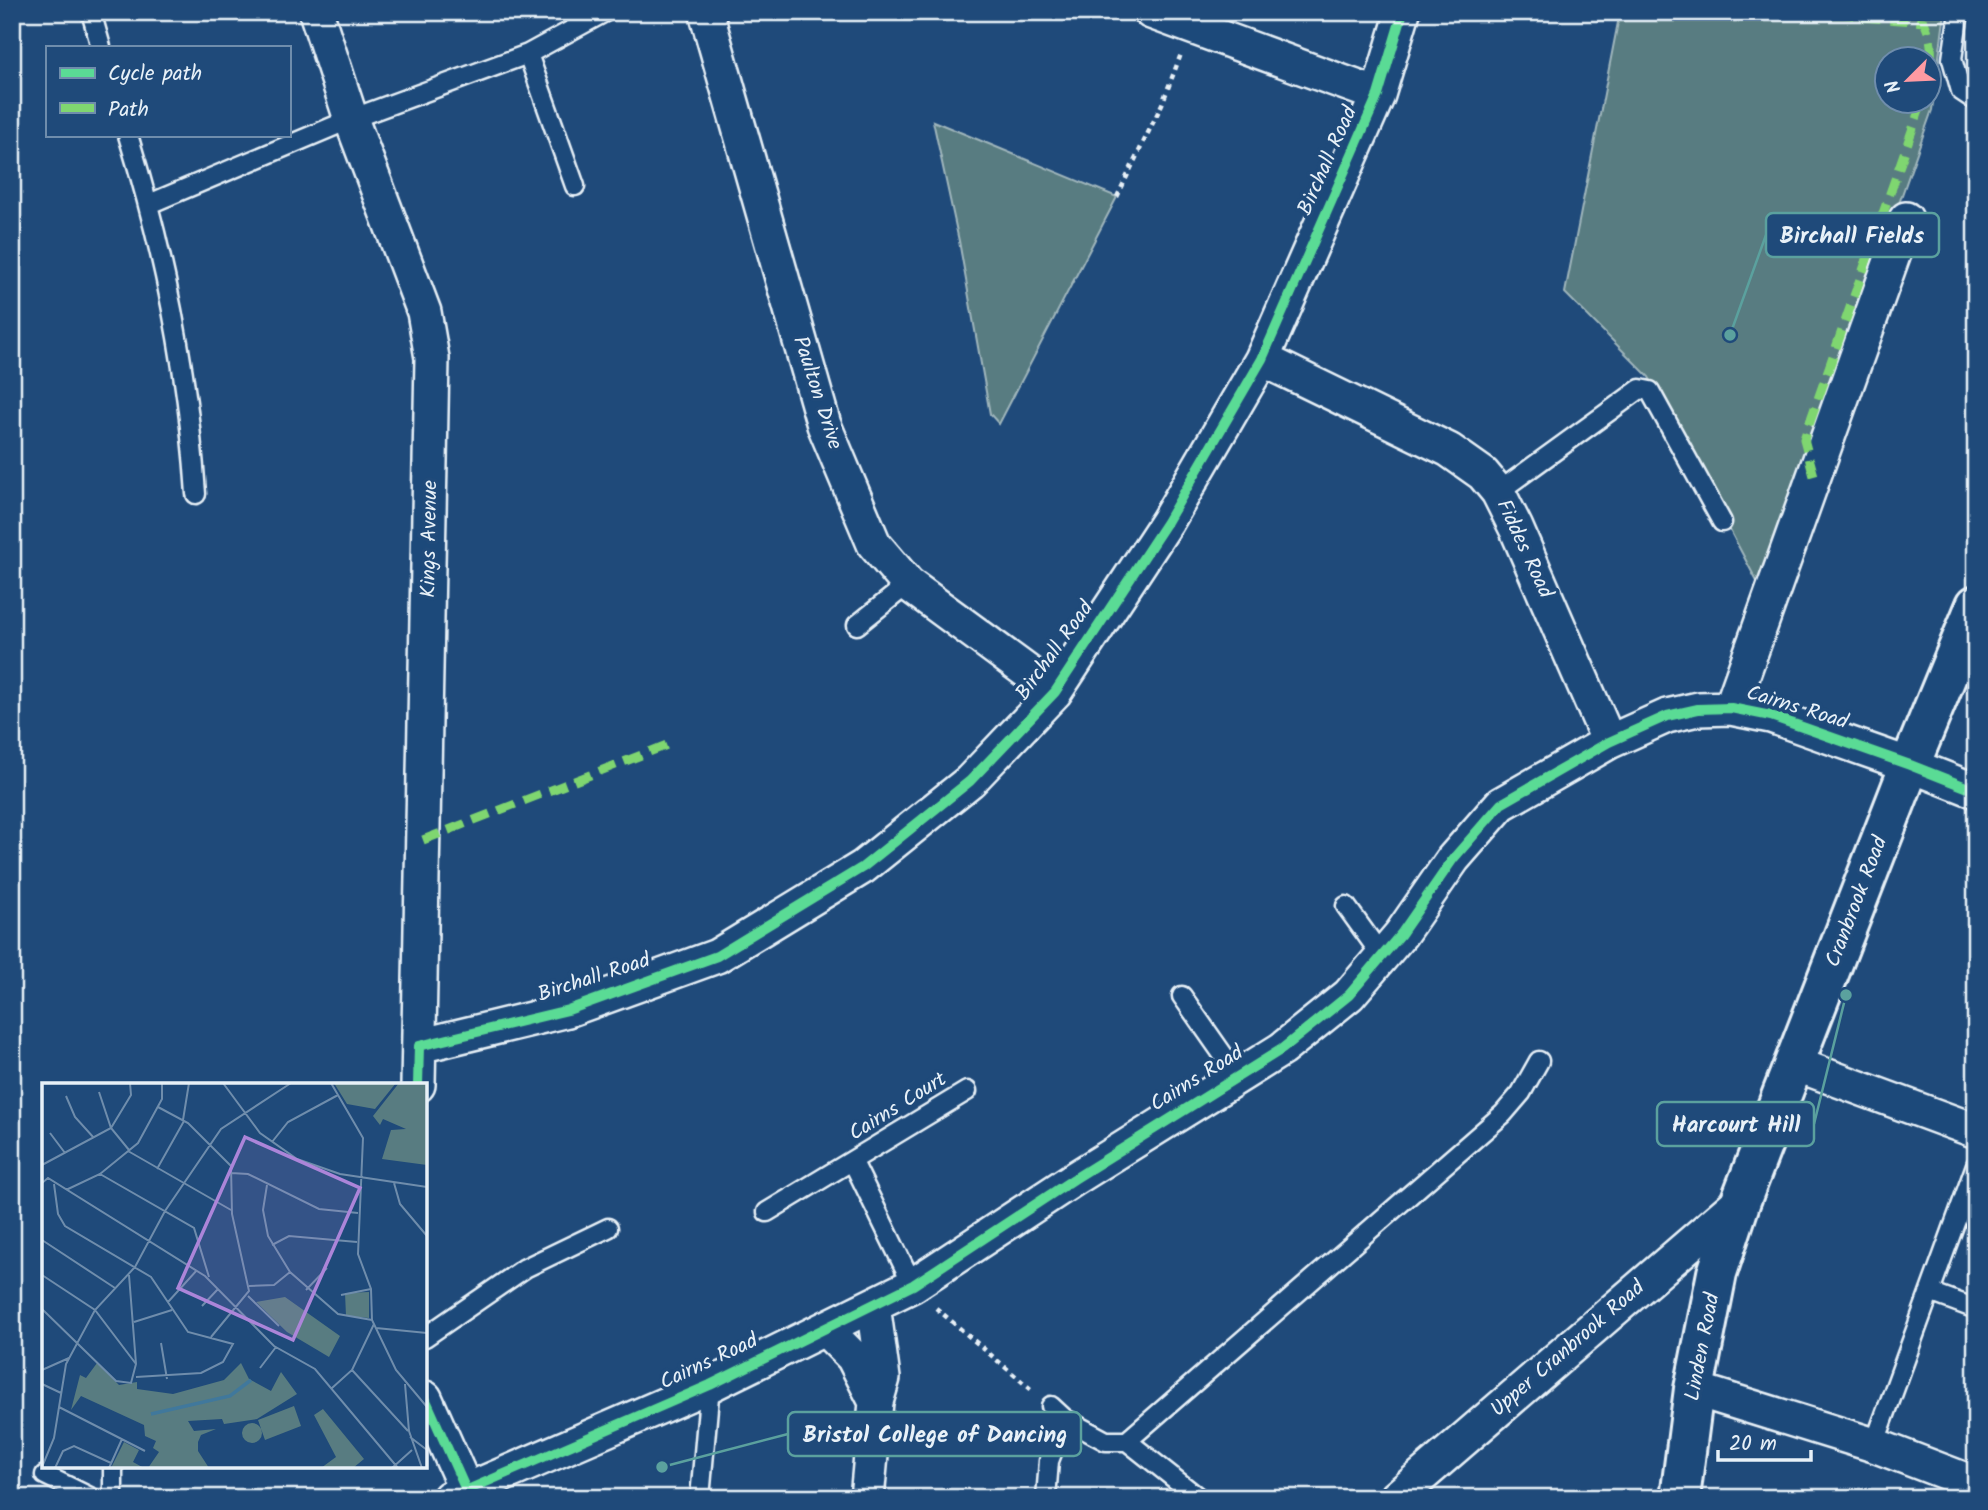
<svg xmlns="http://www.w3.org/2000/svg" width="1988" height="1510" font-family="Kalam,sans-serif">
<rect width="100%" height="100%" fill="#1f4a7a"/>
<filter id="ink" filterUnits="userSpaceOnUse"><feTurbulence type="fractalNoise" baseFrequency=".0143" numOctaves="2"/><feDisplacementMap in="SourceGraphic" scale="14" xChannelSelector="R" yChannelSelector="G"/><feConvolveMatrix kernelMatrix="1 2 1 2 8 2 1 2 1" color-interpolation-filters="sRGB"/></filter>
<g filter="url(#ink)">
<path fill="#587c81" stroke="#a0b6bc" stroke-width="2" fill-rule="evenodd" d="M 1620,12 L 1945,12 L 1932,110 L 1762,591 L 1649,377 L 1565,293 ZM 1886,60 L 1928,60 L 1928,102 L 1886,102 Z
M 933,121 L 1117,197 L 999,424 L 990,414 L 959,241 Z"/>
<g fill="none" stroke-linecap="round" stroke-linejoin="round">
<defs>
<path id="lane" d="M 91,12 L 101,47
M 1959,12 L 1952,59 L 1961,91 L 1976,101
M 528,54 L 575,186
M 128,135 C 164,252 188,372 196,494
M 149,204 L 351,119 L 528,54 L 605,12
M 1498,492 L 1640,389 L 1650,391 L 1722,522
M 857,625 L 908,584
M 1346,906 L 1382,956
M 1182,996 L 1238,1076
M 853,1162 L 913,1285
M 767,1212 L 967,1091
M 1930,1292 L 1976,1309
M 425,1337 L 525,1268 L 608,1228
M 1051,1406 L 1065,1419 L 1106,1441 L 1127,1441 L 1199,1498
M 1127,1441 L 1503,1114 L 1521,1093 L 1539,1061
M 1874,1445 L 1976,1165
M 113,1466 L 113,1498
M 45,1475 L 92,1498
M 700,1498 L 710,1385
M 1046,1498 L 1049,1461 L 1065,1419"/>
<path id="street" d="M 316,12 L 351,119 L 424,312 L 432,358 L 418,1085
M 706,12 L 824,425 L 874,544 L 908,584 L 1055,692
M 1151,12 L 1378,95
M 1262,359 L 1449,450 L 1483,474 L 1498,492 L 1516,528 L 1609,742
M 1731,708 L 1906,219
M 419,1046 L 568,1010 L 717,956 L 863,867 L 970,781 L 1055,692 L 1167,522 L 1262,359 L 1378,95 L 1403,12
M 1795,1064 L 1976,1131
M 825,1329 L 853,1357 L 876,1402
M 1694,1389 L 1874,1445 L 1976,1484
M 425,1398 L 466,1490
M 449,1498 L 710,1385 L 913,1285 L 1074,1179 L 1282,1049 L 1349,995 L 1401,934 L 1453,859 L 1501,804 L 1609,742 L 1667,716 L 1698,709 L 1731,708 L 1771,716 L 1910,765 L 1976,791
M 867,1498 L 876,1402 L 883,1378 L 873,1305
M 1396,1498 L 1741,1200"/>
<path id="secondary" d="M 1680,1498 L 1694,1389 L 1717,1273 L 1741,1200 L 1910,765 L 1976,605"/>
</defs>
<use href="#lane" stroke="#e8f1f8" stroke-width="23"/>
<use href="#street" stroke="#e8f1f8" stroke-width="38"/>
<use href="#secondary" stroke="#e8f1f8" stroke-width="44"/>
<path stroke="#e8f1f8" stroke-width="4.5" stroke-dasharray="5 5" stroke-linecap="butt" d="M 1117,197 L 1162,104 L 1181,54
M 936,1308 L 1033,1391"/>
<use href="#lane" stroke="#1f4a7a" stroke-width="18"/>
<use href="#street" stroke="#1f4a7a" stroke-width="33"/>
<use href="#secondary" stroke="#1f4a7a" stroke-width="38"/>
<path stroke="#7fd670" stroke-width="9" stroke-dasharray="18 9" stroke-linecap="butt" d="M 1836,12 L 1863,17 L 1924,22 C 1933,41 1933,54 1928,75
M 1814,476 L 1804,439 L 1922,102
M 423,840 L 667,745"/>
<defs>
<path id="cycleway" d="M 418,1085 L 419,1046 L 568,1010 L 717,956 L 863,867 L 970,781 L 1055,692 L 1167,522 L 1262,359 L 1378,95 L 1403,12
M 425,1398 L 466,1490
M 449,1498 L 710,1385 L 913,1285 L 1074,1179 L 1282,1049 L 1349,995 L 1401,934 L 1453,859 L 1501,804 L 1609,742 L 1667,716 L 1698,709 L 1731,708 L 1771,716 L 1910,765 L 1976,791"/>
</defs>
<use href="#cycleway" stroke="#1f4a7a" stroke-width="15"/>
<use href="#cycleway" stroke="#5adb95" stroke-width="10"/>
</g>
</g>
<g text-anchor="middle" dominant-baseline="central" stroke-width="7" stroke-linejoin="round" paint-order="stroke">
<g font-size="21" fill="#e8f1f8" stroke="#1f4a7a">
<text transform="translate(1328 161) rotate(-66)">Birchall Road</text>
<text transform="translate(817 393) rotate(72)">Paulton Drive</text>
<text transform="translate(430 539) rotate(-89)">Kings Avenue</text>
<text transform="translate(1524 549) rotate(65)">Fiddes Road</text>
<text transform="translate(1055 651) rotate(-54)">Birchall Road</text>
<text transform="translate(1797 708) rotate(17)">Cairns Road</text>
<text transform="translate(1857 902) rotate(-69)">Cranbrook Road</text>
<text transform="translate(594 978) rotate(-18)">Birchall Road</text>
<text transform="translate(1197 1079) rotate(-32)">Cairns Road</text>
<text transform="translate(898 1107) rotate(-32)">Cairns Court</text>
<text transform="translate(1703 1347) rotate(-79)">Linden Road</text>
<text transform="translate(1568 1349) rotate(-41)">Upper Cranbrook Road</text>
<text transform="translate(709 1362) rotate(-25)">Cairns Road</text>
</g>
</g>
<g transform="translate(42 1083)">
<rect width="385" height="385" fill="#1f4a7a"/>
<path d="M 292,0 L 354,0 L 333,26 L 305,21 ZM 357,0 L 385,0 L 385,82 L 340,76 L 349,47 L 364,46 L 341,36 L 338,42 L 331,33 ZM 327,209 L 327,235 L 304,233 L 303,210 ZM 243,214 L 298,253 L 287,274 L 245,249 L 214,219 ZM 55,280 L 77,302 L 95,299 L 95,306 L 131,311 L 182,297 L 199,280 L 207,296 L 229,308 L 239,289 L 255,311 L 215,336 L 182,341 L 180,336 L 146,338 L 152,348 L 174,346 L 159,352 L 156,359 L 156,368 L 167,385 L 106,385 L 117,369 L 111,365 L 114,358 L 103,353 L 102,342 L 39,313 L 29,327 L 38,292 L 44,295 ZM 252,323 L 259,343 L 223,357 L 216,337 ZM 281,326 L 322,376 L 311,385 L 279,385 L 294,374 L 272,332 ZM200 350a10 10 0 1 1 20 0a10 10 0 1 1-20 0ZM 82,359 L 97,367 L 91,379 L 102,385 L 69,385 Z" fill="#587c81"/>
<path fill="none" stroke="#40789c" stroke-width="3.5" d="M 109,331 L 188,313 L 209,297"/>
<path fill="none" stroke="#6f8dac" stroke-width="2" d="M 181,0 L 218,50 L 255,76 L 298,91 L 385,104M 289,0 L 321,55 L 316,171 L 329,206 L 330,237 L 354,287 L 385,324M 57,9 L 69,45 L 87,67M 24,13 L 33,34 L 52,55M 116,24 L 146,40 L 189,83 L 190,131 L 207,208 L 169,254M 141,37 L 147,0M 8,50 L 23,70M 230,59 L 246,39 L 296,12M 86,68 L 189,127M 0,82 L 69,45 L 89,12 L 88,0M 115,86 L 142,38M 189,90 L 206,91 L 277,126 L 316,130M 58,91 L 152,145 L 167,194M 0,100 L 6,95 L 163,193 L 232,263 L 273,286 L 356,385M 352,100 L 358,121 L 385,153M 12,101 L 16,131 L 23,143 L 109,194 L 146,249 L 191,261 L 181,279 L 159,290 L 94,294M 225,102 L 221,127 L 226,153 L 248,189 L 296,231 L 330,237M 24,107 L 58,91 L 96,60 L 120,16 L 120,0M 0,157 L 73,205M 230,162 L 247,153 L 315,159M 0,192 L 53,227 L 94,281M 207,203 L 232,202 L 248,189M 264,207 L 285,185M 299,212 L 329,206M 206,213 L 237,243M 126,219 L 155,187M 160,223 L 176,206M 0,226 L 74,298 L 89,300 L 94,281 L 87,192M 92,239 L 130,227M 334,245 L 385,250M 119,260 L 125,296M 218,285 L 234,264M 0,287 L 27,275M 310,287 L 366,348M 0,301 L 19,310M 363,301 L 367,348 L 380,385M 290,305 L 310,287 L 332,241M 17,324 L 103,368M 368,354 L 385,367M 0,384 L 12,355 L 24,281 L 53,227 L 93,184 L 123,128 L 179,46 L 249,0M 13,385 L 21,368 L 32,363 L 69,380M 67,385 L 80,356M 350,385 L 370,367"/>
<path fill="#ac85d9" fill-opacity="0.15" stroke="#ac85d9" stroke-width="3.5" d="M 203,54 L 318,105 L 251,257 L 136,205 Z"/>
<rect width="385" height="385" fill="none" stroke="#e8f1f8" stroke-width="3.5"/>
</g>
<path fill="none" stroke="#5ba19e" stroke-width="2.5" d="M1730 335L1766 235M1846 995L1814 1124M662 1467L788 1434"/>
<g fill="#5ba19e" stroke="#1f4a7a" stroke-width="2.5">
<circle cx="1730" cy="335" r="7"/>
<circle cx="1846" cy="995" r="7"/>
<circle cx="662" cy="1467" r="7"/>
</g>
<g fill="#1f4a7a" stroke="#5ba19e" stroke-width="2.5">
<rect x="1766" y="213" width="173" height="44" rx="7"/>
<rect x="1657" y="1102" width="157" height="44" rx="7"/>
<rect x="788" y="1412" width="293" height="44" rx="7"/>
</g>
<g font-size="23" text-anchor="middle" font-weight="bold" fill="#e8f1f8">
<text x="1852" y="243">Birchall Fields</text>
<text x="1736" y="1132">Harcourt Hill</text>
<text x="935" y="1442">Bristol College of Dancing</text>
</g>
<rect width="1988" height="1510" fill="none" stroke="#1f4a7a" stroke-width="42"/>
<rect x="21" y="21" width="1946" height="1468" fill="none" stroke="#e8f1f8" stroke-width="2.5" filter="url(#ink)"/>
<rect x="46" y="46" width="245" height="91" fill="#1f4a7a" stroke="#6f8dac" stroke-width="2"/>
<rect x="60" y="68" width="35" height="10" fill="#5adb95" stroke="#6f8dac" stroke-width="2"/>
<text x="108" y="80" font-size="21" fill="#e8f1f8">Cycle path</text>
<rect x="60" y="103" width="35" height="10" fill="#7fd670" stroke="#6f8dac" stroke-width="2"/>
<text x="108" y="116" font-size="21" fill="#e8f1f8">Path</text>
<g transform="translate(1908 80) rotate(246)"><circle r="33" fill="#1f4a7a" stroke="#6f8dac" stroke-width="2"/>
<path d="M0-5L12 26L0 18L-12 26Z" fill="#ff9aa2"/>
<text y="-10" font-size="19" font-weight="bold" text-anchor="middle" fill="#e8f1f8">N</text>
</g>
<path d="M1718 1450v10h93v-10" fill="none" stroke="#e8f1f8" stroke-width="3.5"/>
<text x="1729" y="1450" font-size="21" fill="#e8f1f8" stroke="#1f4a7a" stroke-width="5" paint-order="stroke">20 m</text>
</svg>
